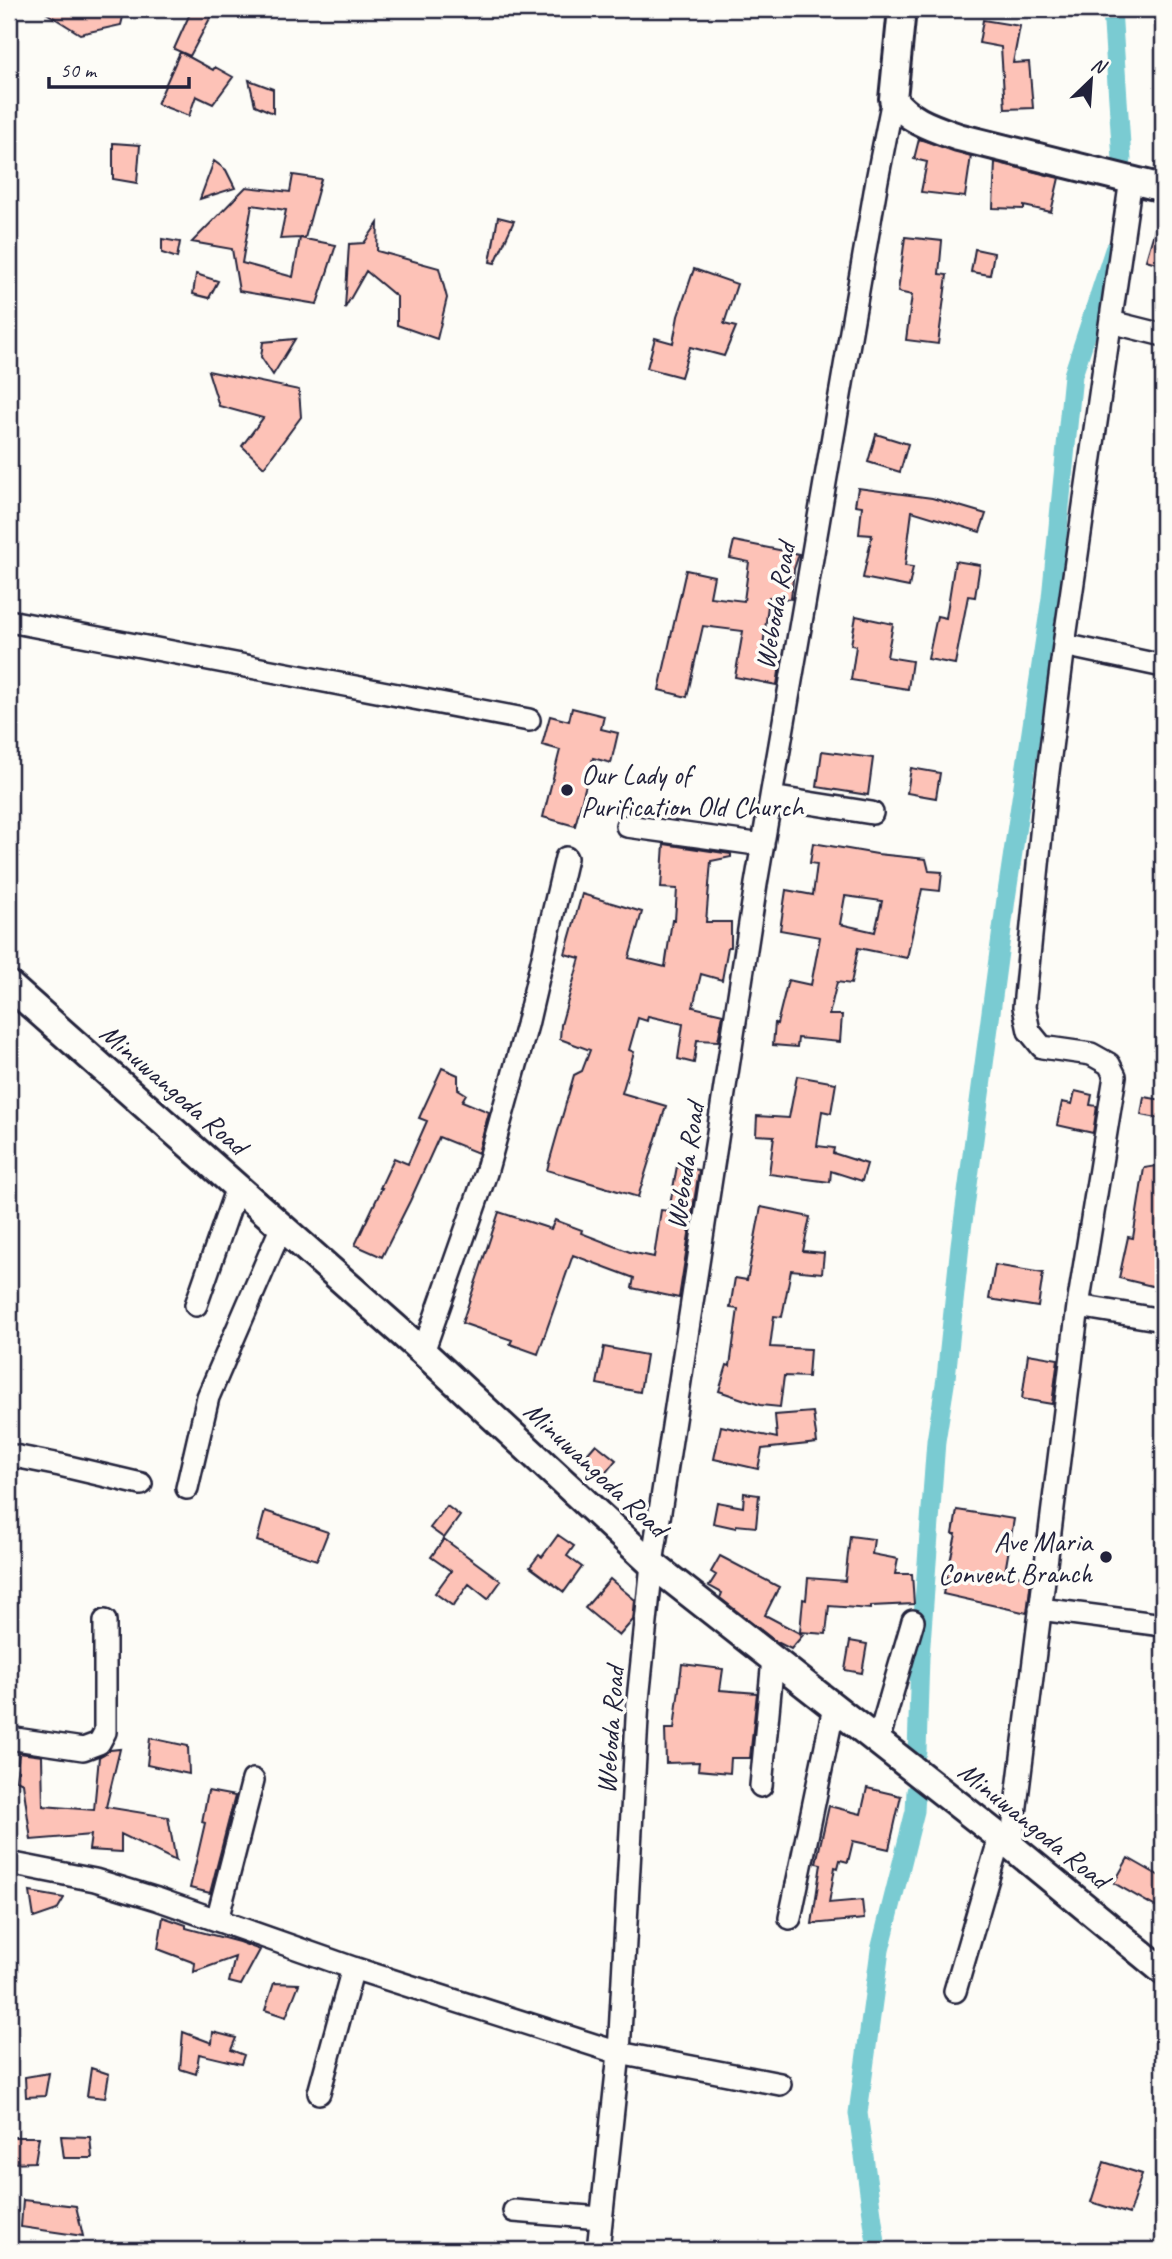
<svg xmlns="http://www.w3.org/2000/svg" width="1172" height="2259" font-family="Caveat,sans-serif">
<rect width="100%" height="100%" fill="#fdfcf7"/>
<filter id="ink" filterUnits="userSpaceOnUse"><feTurbulence type="fractalNoise" baseFrequency=".0143" numOctaves="2"/><feDisplacementMap in="SourceGraphic" scale="14" xChannelSelector="R" yChannelSelector="G"/><feConvolveMatrix kernelMatrix="1 2 1 2 8 2 1 2 1" color-interpolation-filters="sRGB"/></filter>
<g filter="url(#ink)">
<g fill="none" stroke-linecap="round" stroke-linejoin="round">
<path stroke="#7acbd2" stroke-width="19" d="M 1112,9 L 1122,160
M 917,1752 L 920,1657 L 936,1441 L 946,1378 L 960,1245 L 1006,899 L 1051,598 L 1073,375 L 1114,250
M 877,2250 L 858,2113 L 880,1950 L 915,1811 L 916,1791"/>
</g>
<path fill="#fdc2b7" stroke="#22223b" stroke-width="2" fill-rule="evenodd" d="M 40,9 L 125,9 L 121,25 L 80,34 Z
M 192,9 L 215,9 L 190,56 L 174,49 Z
M 983,20 L 1020,26 L 1013,63 L 1029,62 L 1033,108 L 1005,109 L 1001,47 L 979,43 Z
M 180,52 L 213,70 L 215,67 L 233,77 L 213,104 L 196,96 L 189,116 L 157,104 Z
M 249,80 L 273,89 L 273,113 L 255,105 Z
M 919,139 L 971,156 L 965,197 L 921,192 L 927,162 L 914,159 Z
M 113,143 L 140,145 L 137,183 L 113,179 Z
M 214,161 L 226,170 L 235,188 L 200,199 Z
M 995,162 L 1059,178 L 1051,212 L 1024,206 L 1024,209 L 993,208 Z
M 293,175 L 321,179 L 305,238 L 300,238 L 336,245 L 317,304 L 239,291 L 232,249 L 192,242 L 246,187 L 290,192 ZM 252,205 L 286,210 L 280,239 L 300,238 L 293,277 L 242,263 Z
M 1159,215 L 1163,216 L 1163,265 L 1146,260 Z
M 498,217 L 514,221 L 495,263 L 490,262 Z
M 378,223 L 377,251 L 439,268 L 447,298 L 437,339 L 397,325 L 397,297 L 366,271 L 345,308 L 349,244 L 364,243 Z
M 905,237 L 942,241 L 939,274 L 947,275 L 938,344 L 906,340 L 912,295 L 898,292 Z
M 162,239 L 180,242 L 177,258 L 162,253 Z
M 975,249 L 994,253 L 990,275 L 971,272 Z
M 694,269 L 737,284 L 724,324 L 736,327 L 724,356 L 690,347 L 681,377 L 647,368 L 655,338 L 673,343 L 678,316 Z
M 196,274 L 218,281 L 209,298 L 193,294 Z
M 295,339 L 273,375 L 261,357 L 263,342 Z
M 208,371 L 299,390 L 301,417 L 264,467 L 242,446 L 263,418 L 219,406 Z
M 876,434 L 908,444 L 900,472 L 868,462 Z
M 858,488 L 932,498 L 986,514 L 980,532 L 912,511 L 905,566 L 913,567 L 909,587 L 863,578 L 872,535 L 859,534 L 862,506 L 855,505 Z
M 734,541 L 799,554 L 794,569 L 791,599 L 769,597 L 762,655 L 781,659 L 777,685 L 735,677 L 743,631 L 703,626 L 687,697 L 659,690 L 686,570 L 714,576 L 710,597 L 744,601 L 749,562 L 730,558 Z
M 955,561 L 980,565 L 975,597 L 968,596 L 955,664 L 928,659 L 937,616 L 946,618 Z
M 856,616 L 893,624 L 887,657 L 912,661 L 908,689 L 851,680 L 856,646 L 851,645 Z
M 572,708 L 604,716 L 601,729 L 618,733 L 611,763 L 593,758 L 575,826 L 543,817 L 560,750 L 542,745 L 550,716 L 569,721 Z
M 822,751 L 873,758 L 868,795 L 817,787 Z
M 911,768 L 940,773 L 936,798 L 907,793 Z
M 813,843 L 877,854 L 926,859 L 929,871 L 942,872 L 940,891 L 922,889 L 907,958 L 858,948 L 851,984 L 837,982 L 829,1015 L 842,1015 L 840,1042 L 798,1038 L 797,1047 L 773,1045 L 775,1023 L 777,1024 L 788,980 L 811,985 L 820,937 L 780,930 L 786,890 L 813,895 L 817,864 L 810,863 ZM 845,896 L 882,901 L 875,932 L 840,924 Z
M 664,844 L 731,854 L 731,857 L 711,861 L 706,922 L 731,922 L 731,947 L 728,947 L 722,980 L 701,974 L 693,1007 L 723,1014 L 718,1041 L 697,1040 L 694,1063 L 678,1059 L 683,1024 L 648,1016 L 647,1021 L 638,1018 L 629,1050 L 634,1052 L 622,1093 L 666,1106 L 638,1197 L 547,1170 L 574,1075 L 582,1071 L 590,1050 L 560,1039 L 561,1025 L 580,958 L 565,954 L 582,894 L 642,912 L 629,958 L 665,967 L 672,920 L 675,920 L 677,889 L 661,888 Z
M 442,1068 L 458,1075 L 458,1089 L 466,1094 L 462,1101 L 489,1112 L 478,1153 L 439,1137 L 410,1201 L 382,1257 L 355,1245 L 382,1188 L 380,1188 L 394,1158 L 408,1164 L 427,1121 L 419,1118 Z
M 797,1076 L 836,1083 L 831,1113 L 822,1111 L 817,1146 L 834,1148 L 833,1153 L 867,1164 L 862,1181 L 831,1171 L 830,1182 L 769,1174 L 774,1136 L 756,1135 L 757,1116 L 789,1118 Z
M 1075,1091 L 1092,1095 L 1090,1105 L 1097,1106 L 1093,1133 L 1057,1125 L 1062,1102 L 1072,1104 Z
M 1144,1097 L 1163,1100 L 1163,1119 L 1141,1115 Z
M 1163,1165 L 1163,1257 L 1156,1287 L 1119,1278 L 1128,1237 L 1133,1238 L 1144,1168 Z
M 677,1166 L 699,1170 L 679,1298 L 632,1288 L 634,1278 L 573,1255 L 538,1354 L 510,1344 L 512,1340 L 462,1323 L 499,1212 L 551,1229 L 555,1220 L 582,1230 L 581,1233 L 630,1252 L 654,1257 L 661,1210 L 669,1211 Z
M 761,1207 L 810,1217 L 803,1251 L 824,1253 L 822,1273 L 791,1270 L 782,1317 L 774,1316 L 770,1347 L 810,1349 L 808,1377 L 784,1376 L 780,1407 L 760,1405 L 719,1391 L 727,1365 L 730,1366 L 738,1309 L 730,1308 L 735,1278 L 747,1280 Z
M 995,1265 L 1043,1273 L 1038,1307 L 989,1299 Z
M 604,1347 L 646,1355 L 640,1392 L 597,1384 Z
M 1028,1354 L 1058,1359 L 1052,1404 L 1022,1399 Z
M 813,1412 L 817,1443 L 762,1449 L 758,1469 L 714,1459 L 721,1426 L 777,1438 L 775,1415 Z
M 596,1444 L 616,1460 L 602,1477 L 582,1460 Z
M 744,1493 L 759,1495 L 756,1527 L 736,1525 L 736,1528 L 713,1523 L 717,1502 L 743,1507 Z
M 447,1506 L 460,1516 L 444,1538 L 430,1528 Z
M 957,1510 L 1014,1519 L 1005,1572 L 1031,1579 L 1027,1613 L 943,1594 L 956,1534 L 953,1534 Z
M 265,1511 L 328,1532 L 317,1560 L 257,1541 Z
M 558,1535 L 574,1546 L 567,1556 L 582,1567 L 564,1592 L 530,1567 L 539,1555 L 542,1557 Z
M 850,1536 L 874,1539 L 872,1554 L 898,1559 L 895,1574 L 912,1574 L 914,1604 L 871,1606 L 871,1609 L 829,1606 L 826,1634 L 800,1632 L 803,1599 L 806,1600 L 808,1578 L 845,1581 Z
M 444,1539 L 501,1581 L 488,1599 L 469,1584 L 453,1606 L 435,1593 L 451,1571 L 431,1557 Z
M 720,1556 L 779,1587 L 765,1615 L 803,1635 L 791,1649 L 775,1641 L 720,1598 L 722,1593 L 709,1586 L 716,1575 L 711,1572 Z
M 610,1579 L 635,1600 L 633,1620 L 619,1636 L 585,1608 Z
M 850,1641 L 867,1644 L 862,1673 L 845,1670 Z
M 682,1664 L 723,1669 L 720,1690 L 757,1693 L 750,1758 L 731,1758 L 730,1773 L 698,1770 L 699,1762 L 666,1763 L 665,1729 L 674,1729 Z
M 150,1738 L 188,1746 L 189,1774 L 147,1765 Z
M 120,1749 L 106,1807 L 168,1817 L 176,1861 L 121,1834 L 121,1852 L 89,1850 L 91,1835 L 31,1840 L 23,1783 L 16,1780 L 19,1753 L 42,1756 L 43,1806 L 94,1810 L 99,1757 L 110,1750 Z
M 867,1788 L 901,1796 L 889,1849 L 853,1841 L 848,1862 L 840,1860 L 838,1868 L 835,1867 L 829,1903 L 862,1900 L 864,1919 L 812,1924 L 821,1864 L 816,1863 L 829,1806 L 861,1814 Z
M 208,1791 L 235,1796 L 210,1893 L 190,1888 L 205,1823 L 202,1822 Z
M 1128,1858 L 1163,1878 L 1163,1911 L 1114,1883 Z
M 30,1892 L 64,1898 L 57,1910 L 34,1918 Z
M 163,1917 L 186,1925 L 186,1928 L 239,1942 L 260,1950 L 241,1985 L 229,1982 L 235,1957 L 194,1972 L 195,1963 L 158,1949 Z
M 274,1983 L 299,1984 L 286,2017 L 265,2010 Z
M 183,2032 L 212,2043 L 213,2032 L 236,2038 L 231,2050 L 244,2055 L 241,2064 L 199,2054 L 196,2074 L 180,2069 Z
M 91,2068 L 109,2074 L 105,2098 L 87,2096 Z
M 49,2073 L 45,2096 L 26,2097 L 25,2077 Z
M 61,2136 L 90,2137 L 92,2158 L 64,2158 Z
M 9,2137 L 39,2137 L 35,2162 L 11,2163 Z
M 1104,2162 L 1142,2174 L 1129,2214 L 1091,2202 Z
M 23,2200 L 76,2206 L 83,2236 L 21,2227 Z"/>
<g fill="none" stroke-linecap="round" stroke-linejoin="round">
<defs>
<path id="minor" d="M 1111,322 L 1163,335
M 9,621 L 529,720
M 1064,645 L 1163,666
M 771,797 L 872,813
M 627,826 L 763,845
M 196,1305 L 237,1187
M 1078,1306 L 1163,1320
M 423,1352 L 486,1173 L 527,1025 L 566,858
M 9,1455 L 60,1465 L 141,1484
M 187,1488 L 208,1397 L 282,1226
M 1040,1609 L 1163,1625
M 9,1738 L 83,1749 L 99,1743 L 105,1732 L 105,1621
M 878,1741 L 913,1621
M 761,1786 L 773,1659
M 1011,1846 L 1078,1306 L 1115,1076 L 1109,1064 L 1091,1054 L 1042,1047 L 1029,1031 L 1024,1007 L 1044,804 L 1064,645 L 1131,179
M 9,1863 L 95,1880 L 157,1899 L 353,1968 L 619,2053 L 780,2084
M 790,1918 L 834,1707
M 217,1920 L 253,1780
M 955,1991 L 1000,1837
M 319,2093 L 353,1968
M 514,2211 L 601,2218
M 598,2250 L 619,2053 L 638,1700 L 652,1564 L 756,884 L 877,180 L 893,99"/>
<path id="major" d="M 902,9 L 893,99 C 909,121 933,128 958,137 L 1163,188
M 9,985 L 423,1352 L 652,1564 L 1011,1846 L 1163,1971"/>
</defs>
<use href="#minor" stroke="#22223b" stroke-width="26"/>
<use href="#major" stroke="#22223b" stroke-width="32"/>
<use href="#minor" stroke="#fdfcf7" stroke-width="21"/>
<use href="#major" stroke="#fdfcf7" stroke-width="26"/>
</g>
</g>
<g fill="#22223b" stroke="#fdfcf7" stroke-width="2.5">
<circle cx="567" cy="790" r="7"/>
<circle cx="1106" cy="1557" r="7"/>
</g>
<g text-anchor="middle" dominant-baseline="central" stroke-width="7" stroke-linejoin="round" paint-order="stroke">
<g font-size="28" fill="#22223b" stroke="#fdfcf7">
<text transform="translate(775 606) rotate(-80)">Weboda Road</text>
<text transform="translate(174 1089) rotate(41)">Minuwangoda Road</text>
<text transform="translate(685 1166) rotate(-81)">Weboda Road</text>
<text transform="translate(596 1469) rotate(43)">Minuwangoda Road</text>
<text transform="translate(610 1730) rotate(-86)">Weboda Road</text>
<text transform="translate(1034 1825) rotate(39)">Minuwangoda Road</text>
</g>
<g font-size="28" fill="#22223b" stroke="#fdfcf7" text-anchor="start">
<text x="581" y="774">Our Lady of<tspan x="581" dy="32">Purification Old Church</tspan></text>
<text x="1092" y="1541" text-anchor="end">Ave Maria<tspan x="1092" dy="32">Convent Branch</tspan></text>
</g>
</g>
<rect width="1172" height="2259" fill="none" stroke="#fdfcf7" stroke-width="35"/>
<rect x="18" y="18" width="1137" height="2224" fill="none" stroke="#22223b" stroke-width="2.5" filter="url(#ink)"/>
<g transform="translate(1091 80) rotate(25)" stroke="#fdfcf7" stroke-width="5" paint-order="stroke">
<path d="M0-5L12 26L0 18L-12 26Z" fill="#22223b"/>
<text y="-10" font-size="19" font-weight="bold" text-anchor="middle" fill="#22223b">N</text>
</g>
<path d="M49 77v10h140v-10" fill="none" stroke="#22223b" stroke-width="3.5"/>
<text x="60" y="77" font-size="21" fill="#22223b" stroke="#fdfcf7" stroke-width="5" paint-order="stroke">50 m</text>
</svg>
